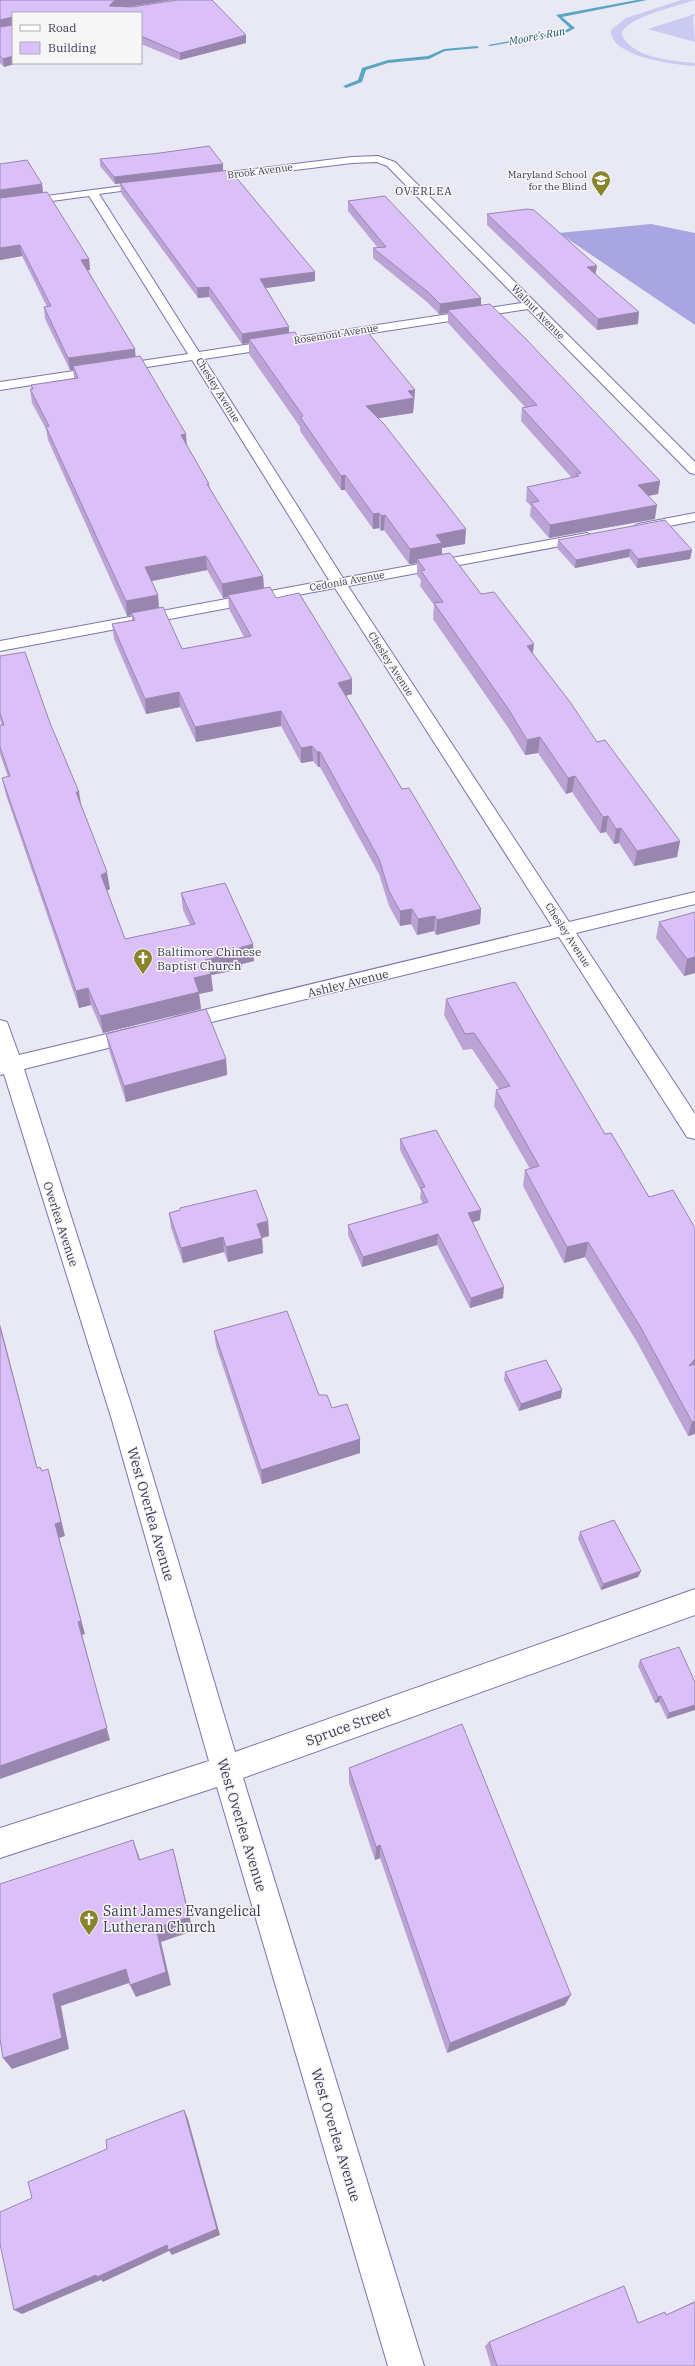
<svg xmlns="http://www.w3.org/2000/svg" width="695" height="2366" font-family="'IBM Plex Serif',serif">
<rect width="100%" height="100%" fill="#e9e9f5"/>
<path fill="#cbcaf1" d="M 681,0 L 695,0 C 679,6 622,18 622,35 C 632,58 673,61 695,63 L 695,66 C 676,65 609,57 611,30 L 626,18 Z
M 695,14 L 693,18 L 695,42 L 648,29 Z"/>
<path fill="#a8a5e1" d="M 651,224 L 695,233 L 695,325 L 559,233 Z"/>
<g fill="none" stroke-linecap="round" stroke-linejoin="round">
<path fill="#5ba5c3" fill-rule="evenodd" d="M 637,0 L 647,0 L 562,17 L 575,28 L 566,33 L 490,46 L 488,45 L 563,31 L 570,28 L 556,15 Z
M 477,46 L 479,48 L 445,51 L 429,59 L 388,63 L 366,70 L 362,82 L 346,88 L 343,86 L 358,80 L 362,68 L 388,60 L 428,56 L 444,49 Z"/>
<defs>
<path id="minor" d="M 378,156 L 395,162 L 695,462 L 695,474 L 690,473 L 528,309 L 204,359 L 343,578 L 587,533 L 594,537 L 587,541 L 348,586 L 569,922 L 695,892 L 695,904 L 576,933 L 695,1114 L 695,1139 L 687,1137 L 559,937 L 179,1030 L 172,1028 L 169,1023 L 172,1018 L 179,1016 L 552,926 L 335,588 L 0,651 L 0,641 L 329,580 L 192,360 L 0,390 L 0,382 L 188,354 L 89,196 L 0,208 L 0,202 L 154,182 L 154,186 L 150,187 L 99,194 L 199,352 L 522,303 L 387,166 L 377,162 L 352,163 L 204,181 L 199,178 L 204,175 L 352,157 Z
M 695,513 L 695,521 L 638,532 L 631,528 L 638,524 Z
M 0,1020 L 7,1022 L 19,1055 L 136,1027 L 143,1029 L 146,1034 L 143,1039 L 136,1041 L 24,1069 L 136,1420 L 235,1752 L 695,1589 L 695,1615 L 243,1778 L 424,2366 L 388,2366 L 217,1787 L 0,1858 L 0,1828 L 209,1761 L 112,1420 L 4,1074 L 0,1075 Z"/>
</defs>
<use href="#minor" stroke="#7875ac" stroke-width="2"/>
<use href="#minor" fill="#fff" fill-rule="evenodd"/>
</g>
<path fill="#bba4d5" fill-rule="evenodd" d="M 0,0 L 172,0 L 126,7 L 246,35 L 246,43 L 180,60 L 141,44 L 141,13 L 13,63 L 18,63 L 4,67 L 0,63 Z
M 100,159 L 223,164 L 223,171 L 315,281 L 266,288 L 289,327 L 289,333 L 300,341 L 415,390 L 413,413 L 378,418 L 465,544 L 442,548 L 442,555 L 481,594 L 533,654 L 597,742 L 680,841 L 677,857 L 634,866 L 619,843 L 614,844 L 606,832 L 600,833 L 572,792 L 566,794 L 538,753 L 525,755 L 507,726 L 433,619 L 434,605 L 420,586 L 421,580 L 417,575 L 417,563 L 409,564 L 384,530 L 381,531 L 379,528 L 373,529 L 345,490 L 341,490 L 300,431 L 300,427 L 249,354 L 249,343 L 242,344 L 209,297 L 198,298 L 121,193 L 120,183 L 115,184 L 100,166 Z
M 0,164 L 42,184 L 43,192 L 89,259 L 90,270 L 88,270 L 136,357 L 209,484 L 210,489 L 263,576 L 264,588 L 276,598 L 352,694 L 346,695 L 402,789 L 481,909 L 480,924 L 436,935 L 434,931 L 417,935 L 411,924 L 400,926 L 389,906 L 379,874 L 320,767 L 318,767 L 313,761 L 301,763 L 281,726 L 196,742 L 180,707 L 146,714 L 114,639 L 112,624 L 132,620 L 132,615 L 127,616 L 48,440 L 46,429 L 32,403 L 30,389 L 32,389 L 31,385 L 74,378 L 73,370 L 70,370 L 45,319 L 44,307 L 47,307 L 22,256 L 0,260 ZM 207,570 L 223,598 L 228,597 L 229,609 L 244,637 L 182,649 L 159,608 L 158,595 L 151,581 Z
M 348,201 L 481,298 L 481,305 L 660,481 L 658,494 L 648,496 L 655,519 L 549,538 L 530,516 L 531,506 L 526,501 L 527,487 L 572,478 L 521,421 L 522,408 L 525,407 L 448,323 L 448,313 L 439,314 L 427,302 L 373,258 L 373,248 L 378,248 L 348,211 Z
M 487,214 L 596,274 L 638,324 L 597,330 L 487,225 Z
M 558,540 L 692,550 L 690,559 L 637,568 L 629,557 L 575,568 L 557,548 Z
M 0,656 L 50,723 L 81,807 L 110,889 L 107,890 L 125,939 L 190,925 L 183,910 L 181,893 L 253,944 L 254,961 L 242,964 L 242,969 L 211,975 L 213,991 L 199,994 L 201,1009 L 103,1033 L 91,1005 L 79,1008 L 6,795 L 2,778 L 8,777 L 0,754 L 0,725 L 2,725 L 0,720 Z
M 695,912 L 695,973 L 684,976 L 656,938 L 659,922 Z
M 446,999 L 605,1134 L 649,1197 L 695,1228 L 695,1434 L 688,1436 L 637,1342 L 585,1257 L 564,1263 L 523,1186 L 525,1170 L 530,1169 L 494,1106 L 496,1090 L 499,1089 L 472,1049 L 463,1050 L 444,1015 Z
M 106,1034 L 226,1059 L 227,1075 L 126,1102 L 109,1050 Z
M 400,1139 L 480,1220 L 473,1222 L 503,1298 L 470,1308 L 437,1245 L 362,1267 L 348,1235 L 348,1225 L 423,1204 L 420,1198 L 421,1191 L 400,1150 Z
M 169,1213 L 268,1221 L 269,1236 L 262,1238 L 263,1253 L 228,1262 L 224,1252 L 183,1263 L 171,1228 Z
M 214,1331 L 319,1395 L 360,1439 L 360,1453 L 262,1484 L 216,1346 Z
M 505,1372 L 561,1398 L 519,1411 L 504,1380 Z
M 580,1532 L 641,1571 L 638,1577 L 601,1590 L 578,1539 Z
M 640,1660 L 695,1682 L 667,1719 L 659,1702 L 655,1703 L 638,1666 Z
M 349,1768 L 565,2005 L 447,2053 L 380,1858 L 375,1860 L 349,1783 Z
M 695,2301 L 695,2366 L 491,2366 L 485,2346 L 489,2342 L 638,2323 L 666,2315 Z"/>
<path fill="#9986ae" d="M 121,0 L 172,0 L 115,9 L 109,6 L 114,1 Z
M 13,17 L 13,25 L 0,28 L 0,20 Z
M 246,35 L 246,43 L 180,60 L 180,53 Z
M 13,56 L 13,63 L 18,63 L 4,67 L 3,59 Z
M 223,164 L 223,171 L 115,184 L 114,177 Z
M 42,184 L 43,194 L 0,200 L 0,190 Z
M 20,245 L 22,256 L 0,260 L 0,248 Z
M 89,259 L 90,270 L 83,271 L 81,260 Z
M 597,266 L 595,277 L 587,267 Z
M 315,272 L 315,281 L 260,289 L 260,279 Z
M 209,287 L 209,297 L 198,298 L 197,288 Z
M 481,298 L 481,308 L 448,310 L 448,313 L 439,314 L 440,304 Z
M 639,312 L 638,324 L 597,330 L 598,319 Z
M 289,327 L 289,337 L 249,339 L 249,343 L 242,344 L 242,334 Z
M 135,349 L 136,360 L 73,366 L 73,370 L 70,370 L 68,358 Z
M 415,390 L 413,413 L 366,420 L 366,406 L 408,391 Z
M 186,434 L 187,448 L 181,435 Z
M 345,475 L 345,490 L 341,490 L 341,476 Z
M 660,481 L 658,494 L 636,498 L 638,485 Z
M 657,505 L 655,519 L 549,538 L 550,525 Z
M 379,513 L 379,528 L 373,529 L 373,514 Z
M 385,515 L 384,530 L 381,531 L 381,516 Z
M 466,529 L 465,544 L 442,548 L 442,558 L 417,559 L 417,563 L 409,564 L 410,549 L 436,535 Z
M 630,549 L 629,557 L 575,568 L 576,560 Z
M 692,550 L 690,559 L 637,568 L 638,559 Z
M 206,556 L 207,570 L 147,582 L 145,567 Z
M 263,576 L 264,591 L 228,595 L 228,597 L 223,598 L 222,584 Z
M 158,595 L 159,610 L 131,613 L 132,615 L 127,616 L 126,601 Z
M 534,644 L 532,660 L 527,646 Z
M 352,679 L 352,694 L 338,698 L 338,683 Z
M 179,692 L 180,707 L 146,714 L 145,699 Z
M 281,711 L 281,726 L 196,742 L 195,727 Z
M 540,737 L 538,753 L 525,755 L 527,740 Z
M 312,746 L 313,761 L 301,763 L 301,748 Z
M 317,752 L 320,752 L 320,767 L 318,767 Z
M 575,776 L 572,792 L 566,794 L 568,778 Z
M 76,792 L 79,792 L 82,809 Z
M 608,816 L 606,832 L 600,833 L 603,817 Z
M 621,828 L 619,843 L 614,844 L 616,829 Z
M 680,841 L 677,857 L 634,866 L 637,851 Z
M 107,872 L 110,889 L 104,892 L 101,875 Z
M 412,909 L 411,924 L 400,926 L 400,911 Z
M 481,909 L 480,924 L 436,935 L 437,920 Z
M 435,916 L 434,931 L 417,935 L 418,919 Z
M 253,944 L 254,961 L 242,964 L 242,969 L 211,975 L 213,991 L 199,994 L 201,1009 L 103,1033 L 100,1016 L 194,978 L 205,960 L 239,948 Z
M 695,957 L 695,973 L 684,976 L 687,959 Z
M 88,988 L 91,1005 L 79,1008 L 76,991 Z
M 226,1059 L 227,1075 L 126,1102 L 124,1086 Z
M 481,1210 L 480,1220 L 467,1224 L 468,1213 Z
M 268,1221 L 269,1236 L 262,1238 L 263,1253 L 228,1262 L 226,1247 L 257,1224 Z
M 438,1234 L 437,1245 L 362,1267 L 363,1257 Z
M 223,1237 L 224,1252 L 183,1263 L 181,1248 Z
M 588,1242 L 585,1257 L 564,1263 L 567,1247 Z
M 504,1287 L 503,1298 L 470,1308 L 471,1298 Z
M 0,1324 L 41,1482 L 37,1468 L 0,1327 Z
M 695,1359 L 695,1367 L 689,1366 Z
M 562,1390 L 561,1398 L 519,1411 L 521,1404 Z
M 695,1421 L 695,1434 L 688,1436 L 692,1422 Z
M 360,1439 L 360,1453 L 262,1484 L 261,1470 Z
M 48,1469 L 52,1483 L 65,1536 L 59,1538 L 85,1634 L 82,1635 L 110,1740 L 0,1779 L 0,1766 L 55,1524 Z
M 641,1571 L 638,1577 L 601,1590 L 603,1584 Z
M 661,1696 L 659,1702 L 655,1703 L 658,1697 Z
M 695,1705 L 695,1710 L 667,1719 L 669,1713 Z
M 133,1840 L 139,1856 L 144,1875 L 139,1860 Z
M 380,1845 L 380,1858 L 375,1860 L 376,1847 Z
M 173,1849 L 177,1864 L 193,1931 L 161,1942 L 171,1985 L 136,1997 L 130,1985 L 156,1928 Z
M 126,1969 L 132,1982 L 61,2006 L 69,2049 L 12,2069 L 3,2058 L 53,1994 Z
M 571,1995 L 565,2005 L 447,2053 L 450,2043 Z
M 184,2110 L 188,2119 L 220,2235 L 172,2255 L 169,2251 L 103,2282 L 101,2280 L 22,2314 L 14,2310 Z"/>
<path fill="#dabff8" stroke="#9986ae" d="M 0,0 L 121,0 L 114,1 L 109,6 L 132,7 L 177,0 L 212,0 L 246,35 L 180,53 L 141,36 L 141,13 L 13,13 L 13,21 L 13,17 L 0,20 Z
M 13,25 L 13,56 L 3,59 L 0,56 L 0,27 Z
M 209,146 L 223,164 L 114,177 L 100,159 L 160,153 Z
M 27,160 L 42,184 L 0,190 L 0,164 Z
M 230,170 L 315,272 L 260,279 L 289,327 L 242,334 L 209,287 L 197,288 L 120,183 Z
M 47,192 L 89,259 L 81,260 L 135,349 L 68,358 L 44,307 L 51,306 L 20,245 L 0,248 L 0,198 Z
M 385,196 L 481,298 L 440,304 L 428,292 L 373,248 L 386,247 L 348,201 Z
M 527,209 L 534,210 L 597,266 L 587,267 L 639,312 L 598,319 L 487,214 Z
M 490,304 L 525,338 L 660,481 L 638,485 L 657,505 L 550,525 L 531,503 L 539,501 L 527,487 L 579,476 L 576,474 L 581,473 L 522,408 L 537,405 L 448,310 Z
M 366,330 L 415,390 L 408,391 L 414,398 L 366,406 L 384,424 L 466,529 L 436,535 L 442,543 L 410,549 L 385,515 L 381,516 L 379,513 L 373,514 L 345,475 L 341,476 L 300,417 L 303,416 L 249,339 L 295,332 L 300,341 Z
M 140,356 L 186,434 L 181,435 L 209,484 L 207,484 L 263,576 L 222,584 L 206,556 L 145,567 L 158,595 L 126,601 L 46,427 L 49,426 L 30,389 L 33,389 L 31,385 L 78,378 L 73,366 Z
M 665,520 L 692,550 L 638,559 L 630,549 L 576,560 L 558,540 Z
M 450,553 L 481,594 L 494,592 L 534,644 L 527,646 L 570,702 L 597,742 L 605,740 L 680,841 L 637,851 L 621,828 L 616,829 L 608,816 L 603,817 L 575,776 L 568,778 L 540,737 L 527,740 L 509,710 L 434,603 L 443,602 L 421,571 L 425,570 L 417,559 Z
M 270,587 L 276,598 L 299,593 L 352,679 L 338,683 L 402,789 L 409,788 L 481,909 L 437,920 L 435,916 L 418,919 L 412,909 L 400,911 L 389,891 L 379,859 L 320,752 L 317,752 L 312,746 L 301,748 L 281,711 L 195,727 L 179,692 L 145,699 L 112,624 L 135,620 L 131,613 L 163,607 L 182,649 L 251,636 L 228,595 Z
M 25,652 L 50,723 L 79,792 L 76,792 L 107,872 L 101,875 L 125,939 L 195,924 L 181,893 L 225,883 L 253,944 L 239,948 L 241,952 L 205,960 L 211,974 L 194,978 L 199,992 L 100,1016 L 88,988 L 76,991 L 2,778 L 10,776 L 0,747 L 0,725 L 4,725 L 0,713 L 0,656 Z
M 695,912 L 695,957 L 687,959 L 659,922 Z
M 515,982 L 605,1134 L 611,1133 L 649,1197 L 673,1190 L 695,1228 L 695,1359 L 689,1366 L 695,1364 L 695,1421 L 692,1422 L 641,1328 L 588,1242 L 567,1247 L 525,1170 L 539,1166 L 496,1090 L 510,1086 L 474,1033 L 465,1034 L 446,999 Z
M 206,1009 L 226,1059 L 124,1086 L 106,1034 Z
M 436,1130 L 481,1210 L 468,1213 L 504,1287 L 471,1298 L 438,1234 L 363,1257 L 348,1225 L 428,1202 L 421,1188 L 425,1187 L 400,1139 Z
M 256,1190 L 268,1221 L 257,1224 L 262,1238 L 226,1247 L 223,1237 L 181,1248 L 169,1213 L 180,1210 L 180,1208 Z
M 287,1311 L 319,1395 L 327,1395 L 332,1408 L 347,1404 L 360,1439 L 261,1470 L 214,1331 Z
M 0,1327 L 37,1468 L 40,1467 L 42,1471 L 48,1469 L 61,1522 L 55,1524 L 81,1621 L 78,1622 L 107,1728 L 0,1766 Z
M 546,1360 L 562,1390 L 521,1404 L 505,1372 Z
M 614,1520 L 641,1571 L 603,1584 L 580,1532 Z
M 679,1647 L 695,1682 L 695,1705 L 669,1713 L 661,1696 L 658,1697 L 640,1660 Z
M 462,1724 L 571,1995 L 450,2043 L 380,1845 L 376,1847 L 349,1768 Z
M 133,1840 L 139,1860 L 173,1849 L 189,1917 L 156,1928 L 166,1972 L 130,1985 L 126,1969 L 53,1994 L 62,2038 L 3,2058 L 0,2039 L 0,1884 Z
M 184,2110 L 217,2229 L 168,2250 L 167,2245 L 97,2277 L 96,2275 L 14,2310 L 0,2244 L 0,2212 L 32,2198 L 28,2182 L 107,2149 L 106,2140 Z
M 624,2286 L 638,2323 L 665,2312 L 666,2315 L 695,2302 L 695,2366 L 497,2366 L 489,2342 Z"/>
<defs>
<symbol id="school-pin" viewBox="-11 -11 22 30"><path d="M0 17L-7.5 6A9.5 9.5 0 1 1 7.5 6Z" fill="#88842c" stroke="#f7f7f7"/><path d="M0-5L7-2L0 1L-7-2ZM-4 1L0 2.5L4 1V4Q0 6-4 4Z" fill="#fff"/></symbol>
<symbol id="church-pin" viewBox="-11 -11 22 30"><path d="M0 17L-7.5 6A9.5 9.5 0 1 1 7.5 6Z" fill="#88842c" stroke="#f7f7f7"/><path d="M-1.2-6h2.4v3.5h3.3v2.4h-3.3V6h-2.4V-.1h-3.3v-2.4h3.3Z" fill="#fff"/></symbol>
</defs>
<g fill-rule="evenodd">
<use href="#school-pin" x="590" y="169" width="22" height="30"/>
<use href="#church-pin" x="132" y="947" width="22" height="30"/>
<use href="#church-pin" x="78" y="1908" width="22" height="30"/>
</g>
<g text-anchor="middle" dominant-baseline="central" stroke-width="3" stroke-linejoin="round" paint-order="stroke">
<g font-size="10" fill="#3b3952" stroke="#f7f7f7">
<text transform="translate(260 171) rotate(-7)">Brook Avenue</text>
<text transform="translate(538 312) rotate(46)">Walnut Avenue</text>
<text transform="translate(336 334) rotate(-9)">Rosemont Avenue</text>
<text transform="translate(218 390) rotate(58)">Chesley Avenue</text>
<text transform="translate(347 581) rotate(-10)">Cedonia Avenue</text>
<text transform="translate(391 664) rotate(57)">Chesley Avenue</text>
<text transform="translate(568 935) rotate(57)">Chesley Avenue</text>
</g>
<g font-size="10" fill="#3b3952" stroke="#f7f7f7" text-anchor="end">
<text x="587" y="174">Maryland School<tspan x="587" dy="12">for the Blind</tspan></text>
</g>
<g font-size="11" font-style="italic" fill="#1d586e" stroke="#f7f7f7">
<text transform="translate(537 36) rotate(-11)">Moore's Run</text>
</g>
<g font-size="11" letter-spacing="1" fill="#3b3952" stroke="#f7f7f7">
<text x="424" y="191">OVERLEA</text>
</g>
<g font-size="12" fill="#3b3952" stroke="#f7f7f7" text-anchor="start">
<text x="157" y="951">Baltimore Chinese<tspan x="157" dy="14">Baptist Church</tspan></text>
</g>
<g font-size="12" fill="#3b3952" stroke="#f7f7f7">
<text transform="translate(348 983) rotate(-14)">Ashley Avenue</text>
<text transform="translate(61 1224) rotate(72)">Overlea Avenue</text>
</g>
<g font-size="14" fill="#3b3952" stroke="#f7f7f7">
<text transform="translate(151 1514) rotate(74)">West Overlea Avenue</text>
<text transform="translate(348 1726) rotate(-20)">Spruce Street</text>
<text transform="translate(242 1825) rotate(73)">West Overlea Avenue</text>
<text transform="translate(336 2135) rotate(73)">West Overlea Avenue</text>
</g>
<g font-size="14" fill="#3b3952" stroke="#f7f7f7" text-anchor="start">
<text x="103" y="1911">Saint James Evangelical<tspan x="103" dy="16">Lutheran Church</tspan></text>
</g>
</g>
<rect x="12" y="12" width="130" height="52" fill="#f7f7f7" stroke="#acabb5"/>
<rect x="20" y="25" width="20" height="6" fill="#ffffff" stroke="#acabb5"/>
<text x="48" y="32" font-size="12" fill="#3b3952">Road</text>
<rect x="20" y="42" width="20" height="12" fill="#dabff8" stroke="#acabb5"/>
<text x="48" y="52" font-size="12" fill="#3b3952">Building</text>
</svg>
